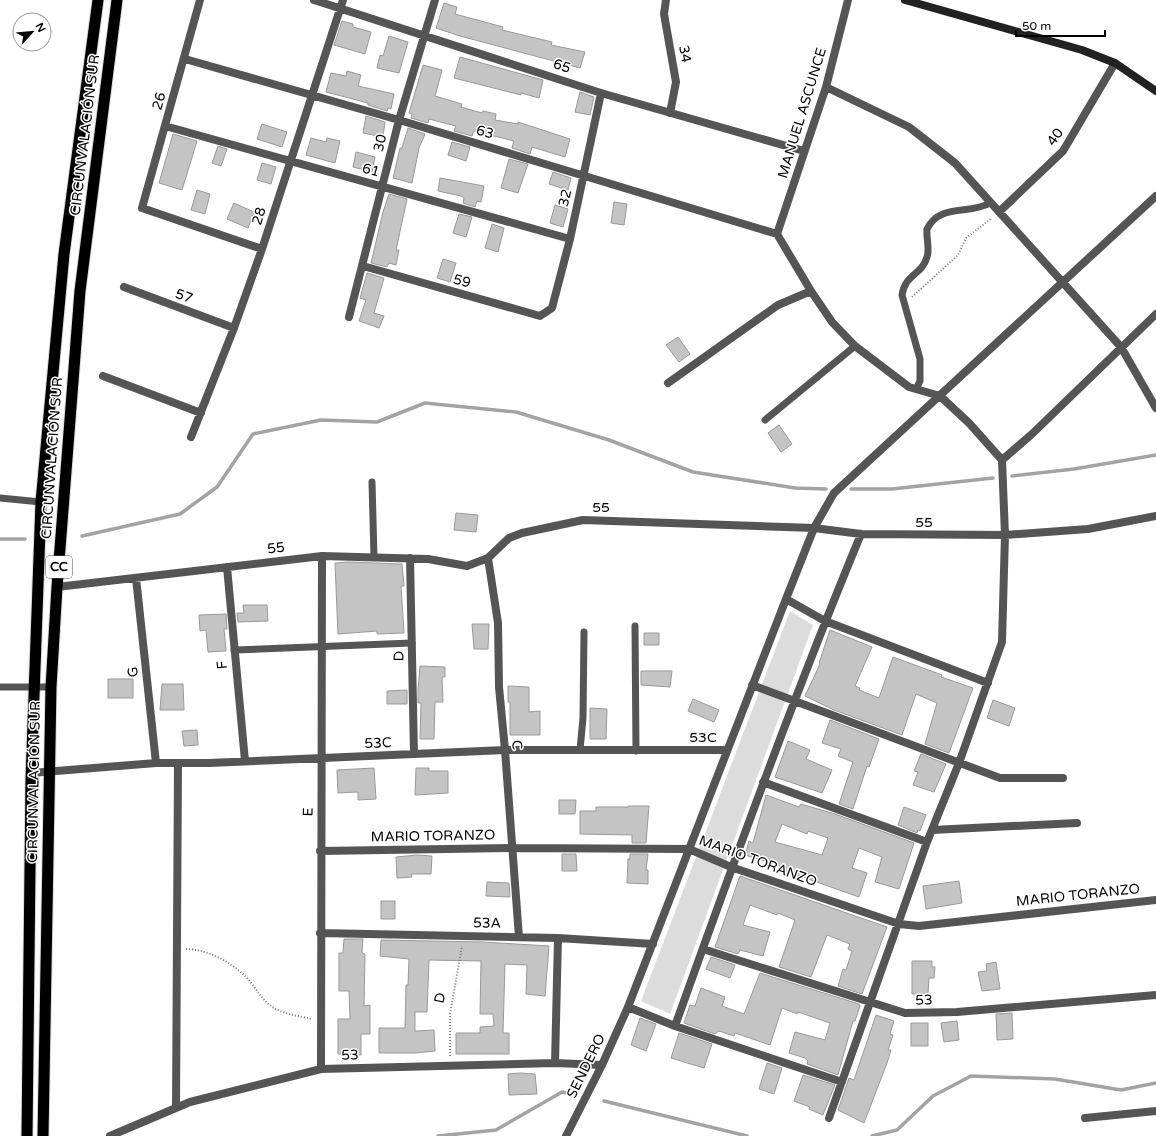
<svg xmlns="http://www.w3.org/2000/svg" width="1156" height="1136" font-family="'Varela Round',sans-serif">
<rect width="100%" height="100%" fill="#fff"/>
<path fill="#dcdcdc" d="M 790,611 L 813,625 L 670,1014 L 641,1001 Z"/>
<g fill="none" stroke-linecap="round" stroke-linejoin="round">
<path stroke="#a3a3a3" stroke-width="3.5" d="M 1012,476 L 1074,469 L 1156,455
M 851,489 L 892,489 L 993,478
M 82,536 L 180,514 L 217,487 L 253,434 L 321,420 L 377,422 L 425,403 L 516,412 L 609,440 L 693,472 L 795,488 L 826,489
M 0,539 L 25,539
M 604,1101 L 747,1136
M 438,1136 L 496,1130 L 562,1092 L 573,1094
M 872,1136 L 897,1130 L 933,1096 L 971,1076 L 1055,1079 L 1121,1090 L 1156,1083"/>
</g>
<path fill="#c4c4c4" stroke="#999" fill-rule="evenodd" d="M 444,3 L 457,7 L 455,14 L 503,27 L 502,30 L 552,42 L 551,45 L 585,52 L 580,68 L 460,36 L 436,28 Z
M 342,21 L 353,24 L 353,27 L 371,32 L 365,54 L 334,45 Z
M 389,36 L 408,42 L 399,73 L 377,68 L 380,55 L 383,56 Z
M 460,57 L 543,80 L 539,98 L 521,93 L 521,95 L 454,78 Z
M 423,65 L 442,70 L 435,96 L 462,104 L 461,107 L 482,113 L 483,111 L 496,114 L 495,120 L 518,124 L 518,122 L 570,139 L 565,157 L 532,147 L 530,154 L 512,148 L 514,141 L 474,131 L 472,136 L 454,131 L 456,126 L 429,119 L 428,123 L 411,118 L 412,114 L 409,113 Z
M 347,71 L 361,75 L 358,86 L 394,94 L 391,109 L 388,108 L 387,111 L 368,105 L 368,103 L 326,92 L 331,73 L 346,76 Z
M 580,92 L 594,97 L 590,115 L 575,112 Z
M 366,116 L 385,122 L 383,137 L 363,133 Z
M 262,124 L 287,132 L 282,147 L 257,139 Z
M 408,128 L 425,134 L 419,148 L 412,183 L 393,178 L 400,148 L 402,148 Z
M 173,134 L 197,141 L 182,190 L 159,183 Z
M 311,138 L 326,142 L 327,138 L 340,141 L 335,163 L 306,155 Z
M 452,142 L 470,147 L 466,161 L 448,155 Z
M 218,146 L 227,149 L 221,166 L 212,163 Z
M 356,152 L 375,157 L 372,172 L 353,167 Z
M 509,159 L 528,164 L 518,193 L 501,188 Z
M 262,163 L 276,167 L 271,184 L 257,180 Z
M 553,172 L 571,178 L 568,190 L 549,184 Z
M 440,178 L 484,186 L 481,202 L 477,201 L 475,207 L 463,203 L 464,198 L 461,196 L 438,191 Z
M 197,190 L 210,194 L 205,214 L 191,210 Z
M 389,194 L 407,199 L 396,250 L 399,250 L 396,265 L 389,263 L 387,267 L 371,263 L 383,212 Z
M 614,202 L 627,204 L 624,225 L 611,223 Z
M 234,203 L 254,212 L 248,228 L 227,219 Z
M 555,205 L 568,209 L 563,227 L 550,223 Z
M 459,214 L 472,217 L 466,237 L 453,233 Z
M 492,224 L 504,228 L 498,252 L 485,248 Z
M 443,259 L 456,263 L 450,282 L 437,278 Z
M 367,273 L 384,278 L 374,313 L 384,316 L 379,328 L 359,321 L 366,300 L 360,298 Z
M 678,337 L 690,354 L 679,362 L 666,345 Z
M 779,425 L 792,444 L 781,452 L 768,433 Z
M 456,513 L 478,515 L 476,532 L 454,530 Z
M 348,562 L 402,564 L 404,586 L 401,586 L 404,633 L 377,634 L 377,631 L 338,634 L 335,563 Z
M 243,605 L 267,605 L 268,621 L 238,622 L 237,613 L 244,613 Z
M 226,614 L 227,629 L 224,629 L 226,651 L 208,652 L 206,630 L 200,631 L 199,615 Z
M 472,624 L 489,624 L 488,649 L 474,649 Z
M 830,630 L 872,647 L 855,686 L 860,688 L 859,690 L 879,698 L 893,657 L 942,675 L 941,677 L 973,688 L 949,753 L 925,744 L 937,703 L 916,694 L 902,735 L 834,710 L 805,696 L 820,664 L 819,663 Z
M 644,633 L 659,633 L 659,645 L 644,645 Z
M 420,666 L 445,667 L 445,677 L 442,677 L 443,702 L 435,702 L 434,739 L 420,739 L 421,703 L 418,703 L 418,690 Z
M 641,671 L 672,671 L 670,687 L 641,685 Z
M 108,679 L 133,679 L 133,698 L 108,698 Z
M 162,684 L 183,684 L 184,710 L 160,710 Z
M 508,686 L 529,687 L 529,712 L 540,711 L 540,735 L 510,735 L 510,702 L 508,702 Z
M 407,690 L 407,704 L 387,704 L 387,691 Z
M 693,699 L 719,710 L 714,722 L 688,711 Z
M 993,700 L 1015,708 L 1009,726 L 987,718 Z
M 590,708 L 607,709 L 606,739 L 590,739 Z
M 830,720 L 879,739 L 869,767 L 867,766 L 853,809 L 839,804 L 853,762 L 838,756 L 841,749 L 822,743 Z
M 197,730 L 198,745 L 184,746 L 182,731 Z
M 788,741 L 810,750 L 806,759 L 832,770 L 822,793 L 775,777 Z
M 921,754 L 946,764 L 934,792 L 913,785 L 918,772 L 914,771 Z
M 374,768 L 376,799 L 358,800 L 358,792 L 338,793 L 337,770 Z
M 416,768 L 429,768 L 429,771 L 448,771 L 448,793 L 415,795 Z
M 766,795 L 799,807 L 801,804 L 835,814 L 914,843 L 899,889 L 875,882 L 882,857 L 859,848 L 852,868 L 867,873 L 859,897 L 780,869 L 781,866 L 745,855 L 749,841 L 753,843 ZM 782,824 L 807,834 L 808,831 L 828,838 L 822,855 L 775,842 Z
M 559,800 L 576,800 L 575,814 L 559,814 Z
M 628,806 L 649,806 L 646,843 L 632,843 L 632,835 L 580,834 L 580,811 L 596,811 L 596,807 L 628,807 Z
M 904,807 L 926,815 L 920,831 L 918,830 L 917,833 L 898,825 Z
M 562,854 L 576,854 L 577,871 L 562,871 Z
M 630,854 L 648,854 L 646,870 L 648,870 L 648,884 L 627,883 L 628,859 L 630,859 Z
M 417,855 L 432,856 L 431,874 L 411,874 L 412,877 L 397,878 L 396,857 Z
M 740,876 L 887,927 L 862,994 L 838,986 L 843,969 L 846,970 L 852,951 L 848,949 L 850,944 L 827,935 L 811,977 L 779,967 L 795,920 L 778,913 L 777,915 L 750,905 L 743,925 L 770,932 L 763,956 L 740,950 L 738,954 L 715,947 Z
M 959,881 L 962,903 L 926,909 L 923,886 Z
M 487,882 L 509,883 L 510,897 L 486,896 Z
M 381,901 L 395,901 L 395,919 L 381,919 Z
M 344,939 L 363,939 L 362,953 L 365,954 L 364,1006 L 370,1005 L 370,1034 L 361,1034 L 361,1055 L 338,1054 L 338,1019 L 350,1019 L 349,991 L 339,991 L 339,953 L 343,953 Z
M 381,940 L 483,942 L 549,946 L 545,996 L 526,994 L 527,965 L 505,964 L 503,1033 L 509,1033 L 509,1054 L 456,1054 L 456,1033 L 480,1033 L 480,1027 L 494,1026 L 493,1014 L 480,1014 L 481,961 L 429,960 L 427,1012 L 415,1012 L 415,1031 L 434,1030 L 435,1051 L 416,1053 L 379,1053 L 379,1028 L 405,1028 L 406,985 L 408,985 L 409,959 L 380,956 Z
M 711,957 L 735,965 L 730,978 L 706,969 Z
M 912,961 L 932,961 L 932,967 L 935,967 L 934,978 L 929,978 L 928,994 L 912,994 Z
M 996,962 L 1000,989 L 982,991 L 978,972 L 987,971 L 986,964 Z
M 760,973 L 859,1004 L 860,1006 L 855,1021 L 853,1021 L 838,1075 L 807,1064 L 808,1061 L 805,1058 L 789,1053 L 795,1032 L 825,1040 L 830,1023 L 798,1012 L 797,1014 L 782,1008 L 770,1045 L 735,1033 L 734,1036 L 719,1031 L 715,1034 L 684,1023 L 690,1005 L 695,1006 L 701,988 L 725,997 L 722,1006 L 744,1014 Z
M 1012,1013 L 1013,1039 L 997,1040 L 996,1014 Z
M 876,1015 L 894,1021 L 890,1034 L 893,1035 L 888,1050 L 891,1050 L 887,1063 L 864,1123 L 838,1110 L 849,1078 L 854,1080 Z
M 640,1018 L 656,1024 L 646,1051 L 631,1045 Z
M 957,1021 L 959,1040 L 944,1042 L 941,1023 Z
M 911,1023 L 928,1023 L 928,1046 L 911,1046 Z
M 679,1033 L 712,1044 L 704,1068 L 671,1058 Z
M 767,1063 L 782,1068 L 774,1094 L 759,1089 Z
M 520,1073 L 535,1074 L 537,1094 L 509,1095 L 508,1074 Z
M 803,1075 L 835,1085 L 823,1115 L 809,1109 L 810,1107 L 794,1101 Z"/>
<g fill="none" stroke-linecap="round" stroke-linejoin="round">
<defs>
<path id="trunk" d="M 27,1136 L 31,779 L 41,502 L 64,254 L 98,0
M 43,1136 L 51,687 L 57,587 L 80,291 L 117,0"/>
</defs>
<use href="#trunk" stroke="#dbdbdb" stroke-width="13"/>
<path stroke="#777" stroke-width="2" stroke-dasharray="1 2" stroke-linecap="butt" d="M 912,297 L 958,255 L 966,238 L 992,218
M 186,949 C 207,949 231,962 246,977 C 255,986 261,999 271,1006 C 282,1014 299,1016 312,1019
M 450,1056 L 450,1014 L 462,946"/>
<path stroke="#555" stroke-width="7" d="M 916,389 L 920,381 L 920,359 L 902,295 C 905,274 922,275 927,257 C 930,249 926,238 927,229 C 940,203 969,215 990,203
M 765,420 L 855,346
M 372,482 L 374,557
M 0,498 L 41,502
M 635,626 L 636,751
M 234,650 L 412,643
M 0,687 L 51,687
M 580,750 L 583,718 L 584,632"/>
<path stroke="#555" stroke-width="8" d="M 200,0 L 142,208 L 262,249
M 314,0 L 601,93 L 804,151
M 666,0 L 664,14 L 676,82 L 670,113
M 185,59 L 399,120 L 777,234
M 826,87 L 909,127 L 955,163 L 1121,347 L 1156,408
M 165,126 L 570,239
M 999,212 L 1063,151 L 1115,63
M 777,234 L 811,291 L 832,322 L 855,346 L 909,387 L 940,396 L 969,423 L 1002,460 L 1005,535 L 1002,642 L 959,763 L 927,842 L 829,1118
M 777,234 L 826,87 L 848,0
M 363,266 L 540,316 L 552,308 L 570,239 L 601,93
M 124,287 L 234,328
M 349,317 L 399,120 L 435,0
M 103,376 L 201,413
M 668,383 L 778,305 L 811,291
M 191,437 L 234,328 L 262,249 L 343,0
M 1002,460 L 1032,434 L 1156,314
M 410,558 L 414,754
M 488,558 L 498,623 L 499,687 L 505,750 L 519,937
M 227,567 L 245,761
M 136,578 L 156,763
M 57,587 L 322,556 L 428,559 L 467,566 L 488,558 L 509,538 L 522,533 L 583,520 L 814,528 L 861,534 L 1005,535 L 1088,529 L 1156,516
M 786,599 L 825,621 L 988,683
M 752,685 L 1000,778 L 1063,778
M 31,773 L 156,763 L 209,763 L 505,750 L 727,750
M 763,782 L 927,842
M 932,830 L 1077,823
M 320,851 L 513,848 L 689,849 L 731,867 L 899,924 L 919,926 L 1156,900
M 320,933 L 558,938 L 653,944
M 703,949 L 905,1013 L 957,1012 L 1156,995
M 628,1007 L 675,1026 L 842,1082
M 675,1026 C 734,861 794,696 861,534
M 555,1063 L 558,938
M 321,1069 L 322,556
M 176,1108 L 178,763
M 1085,1118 L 1156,1111
M 110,1136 L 190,1102 L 321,1069 L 555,1063 L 602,1065
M 566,1136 L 602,1065 L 628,1007 L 786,599 L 814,528 L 834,493 L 1156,196"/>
<path stroke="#222" stroke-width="8" d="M 905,0 L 1082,50 L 1115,63 L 1156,91"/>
<use href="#trunk" stroke="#000" stroke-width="11"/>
</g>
<g text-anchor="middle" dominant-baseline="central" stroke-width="3" stroke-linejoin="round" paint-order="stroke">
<rect fill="#fff" stroke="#4c4c4c" stroke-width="1" x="46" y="556" width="26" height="22" rx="3"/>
<g font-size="13" font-weight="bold" fill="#000">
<text x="59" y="567">CC</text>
</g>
<g font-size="14" fill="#000" stroke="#fff">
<text transform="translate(685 54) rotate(79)">34</text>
<text transform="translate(562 66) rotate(18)">65</text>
<text transform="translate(159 101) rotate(-74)">26</text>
<text transform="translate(802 113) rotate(-73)">MANUEL ASCUNCE</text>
<text transform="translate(485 132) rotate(16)">63</text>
<text transform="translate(85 135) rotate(-83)">CIRCUNVALACIÓN SUR</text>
<text transform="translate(1055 137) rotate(-55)">40</text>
<text transform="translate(380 143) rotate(-77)">30</text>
<text transform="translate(371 170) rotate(16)">61</text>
<text transform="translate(565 198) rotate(-77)">32</text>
<text transform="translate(259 216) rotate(-73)">28</text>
<text transform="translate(462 281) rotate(16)">59</text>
<text transform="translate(184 296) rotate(20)">57</text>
<text transform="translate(52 458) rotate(-86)">CIRCUNVALACIÓN SUR</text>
<text x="601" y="507">55</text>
<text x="924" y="522">55</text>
<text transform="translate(276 548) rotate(-7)">55</text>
<text transform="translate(399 656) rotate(-91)">D</text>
<text transform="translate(222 665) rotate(-96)">F</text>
<text transform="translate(133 672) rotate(-96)">G</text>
<text x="703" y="737">53C</text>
<text transform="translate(378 743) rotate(-2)">53C</text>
<text transform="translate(517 745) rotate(82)">C</text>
<text transform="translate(34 782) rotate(-89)">CIRCUNVALACIÓN SUR</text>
<text transform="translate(308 812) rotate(-89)">E</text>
<text transform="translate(433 836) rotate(-1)">MARIO TORANZO</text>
<text transform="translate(758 861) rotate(20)">MARIO TORANZO</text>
<text transform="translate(1078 895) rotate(-6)">MARIO TORANZO</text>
<text transform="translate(487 923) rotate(1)">53A</text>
<text transform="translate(440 998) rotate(-78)">D</text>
<text transform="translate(924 1000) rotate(-1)">53</text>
<text transform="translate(350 1055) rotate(-1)">53</text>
<text transform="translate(586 1066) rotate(-64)">SENDERO</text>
</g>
</g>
<g transform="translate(32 32) rotate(63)"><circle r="19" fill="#ffffff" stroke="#999999"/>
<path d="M0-3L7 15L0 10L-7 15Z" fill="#000000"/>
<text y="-6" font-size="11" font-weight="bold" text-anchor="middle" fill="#000000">N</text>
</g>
<path d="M1016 30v6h89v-6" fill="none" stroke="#000000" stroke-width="2"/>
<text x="1022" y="30" font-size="12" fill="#000000" stroke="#ffffff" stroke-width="3" paint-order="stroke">50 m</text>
</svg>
